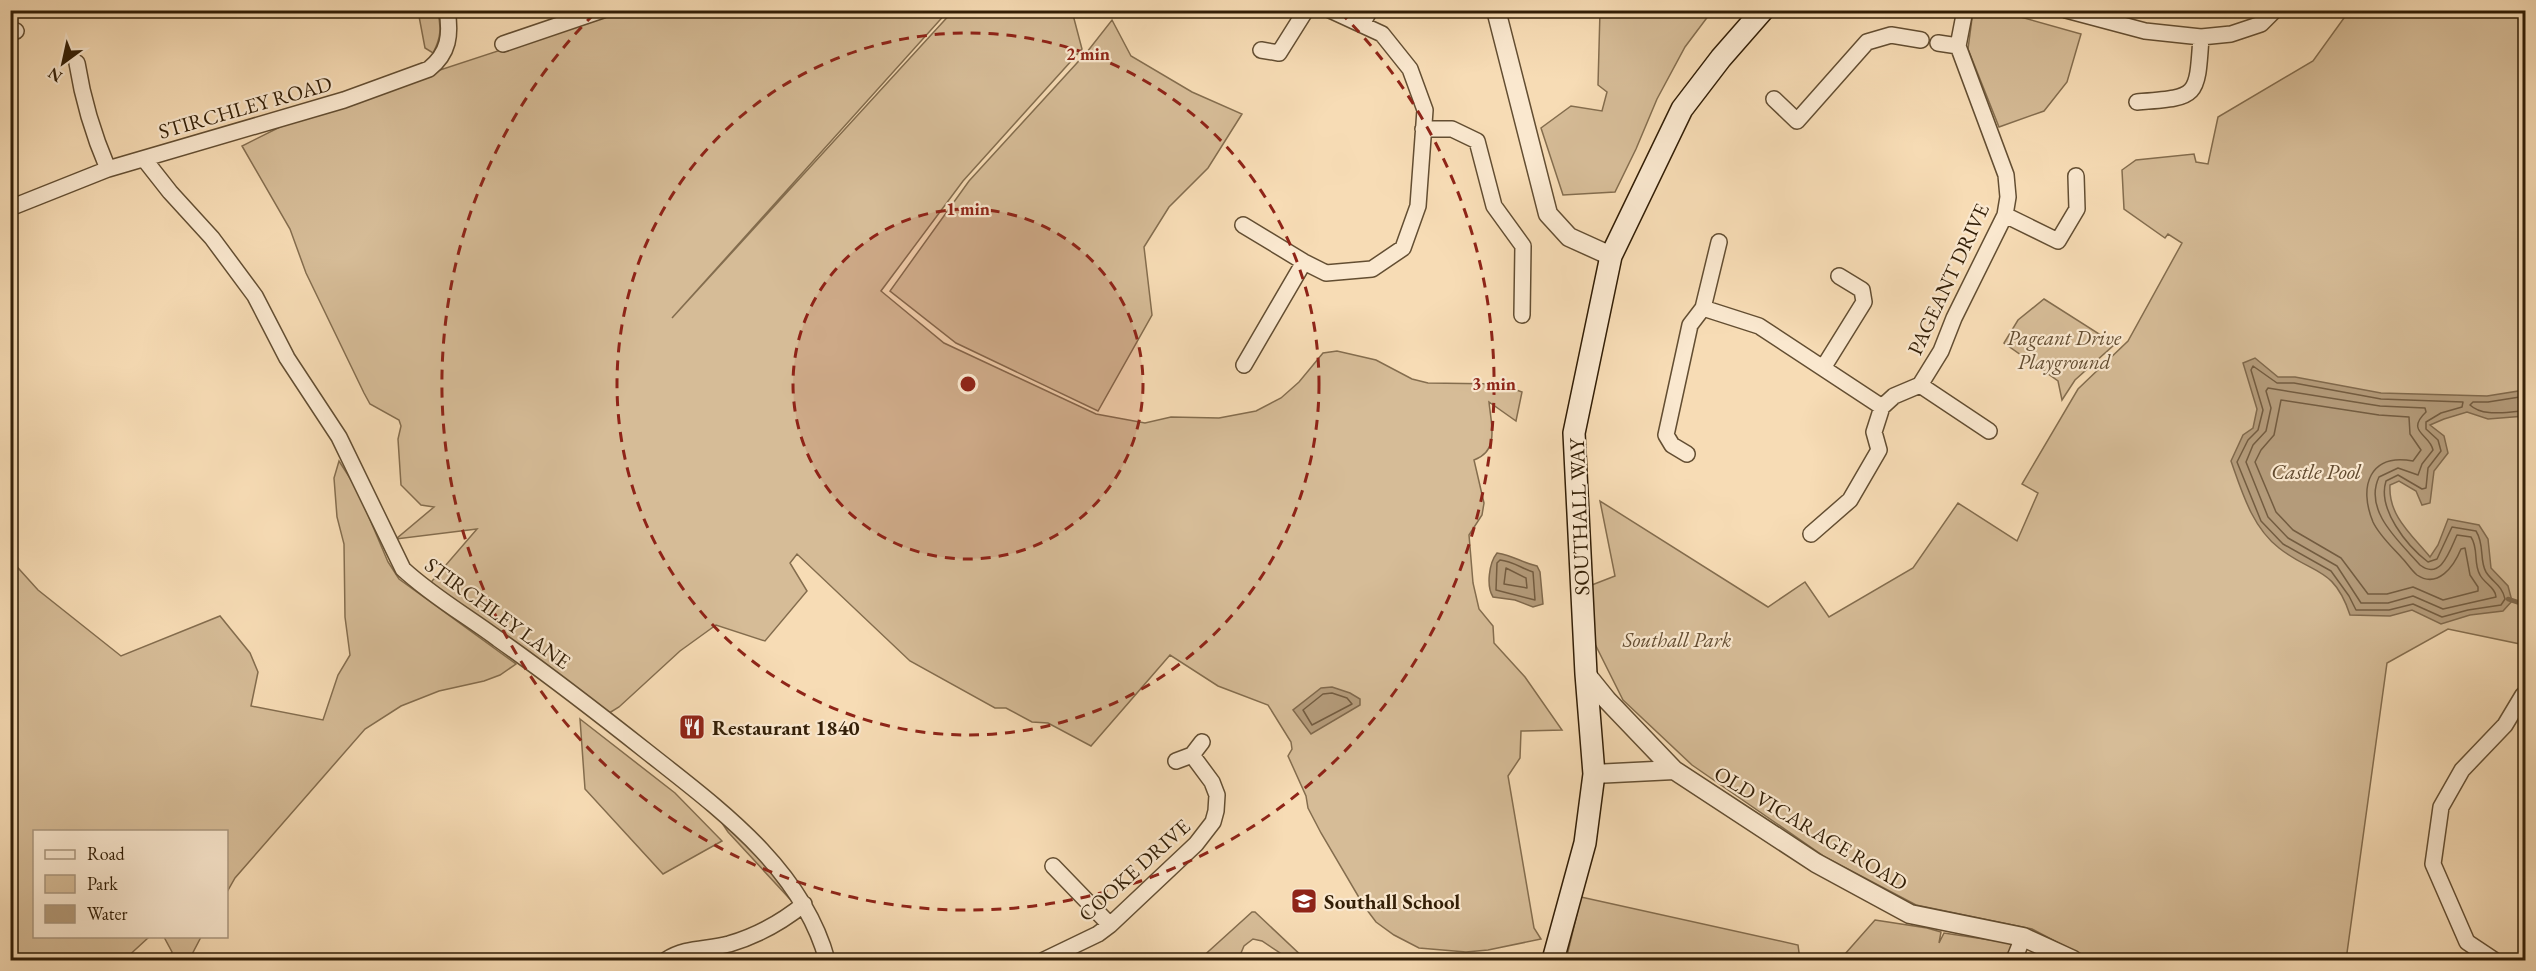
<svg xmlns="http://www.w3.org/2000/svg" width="2536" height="971" font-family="'EB Garamond',serif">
<rect width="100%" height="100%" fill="#f7dcb5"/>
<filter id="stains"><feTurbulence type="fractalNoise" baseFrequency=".00333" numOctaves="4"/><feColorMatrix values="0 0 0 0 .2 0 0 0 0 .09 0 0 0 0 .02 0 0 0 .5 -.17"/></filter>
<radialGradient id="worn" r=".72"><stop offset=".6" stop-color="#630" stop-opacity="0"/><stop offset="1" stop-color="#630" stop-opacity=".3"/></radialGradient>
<path fill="#d6bc97" stroke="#846d4e" stroke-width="1.5" d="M 897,10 L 898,13 L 900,10 L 948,11 L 672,318 L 953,11 L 1072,11 L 1082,49 L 963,181 L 881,291 L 944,343 L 1096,414 L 1145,423 L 1171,417 L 1219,418 L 1256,411 L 1281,398 L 1299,382 L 1323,353 L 1337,351 L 1376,360 L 1412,379 L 1428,383 L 1500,384 L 1522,392 L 1516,421 L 1489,402 C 1491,424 1500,451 1474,460 L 1484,503 L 1482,515 L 1469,535 L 1473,583 L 1479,609 L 1493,626 L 1494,643 L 1525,677 L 1562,730 L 1521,731 L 1520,758 L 1508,776 L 1534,928 L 1541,939 L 1488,950 L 1466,952 L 1419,948 L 1394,935 L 1376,922 L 1364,906 L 1321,833 L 1308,808 L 1306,796 L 1288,756 L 1292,749 L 1291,742 L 1268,705 L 1218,686 L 1170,655 L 1091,746 L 1048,723 L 1032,722 L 1006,708 L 995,708 L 910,661 L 797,554 L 790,563 L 807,591 L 765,641 L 716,625 L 680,651 L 619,707 L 606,715 L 426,588 L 477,529 L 396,539 L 434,507 L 421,505 L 401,485 L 398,439 L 401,426 L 399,420 L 370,404 L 364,393 L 306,273 L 290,229 L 242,146 L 286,124 L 373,92 L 620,11 Z
M 418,11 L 437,11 C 442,26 441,38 433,53 L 425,48 Z
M 1600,11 L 1712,11 L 1685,47 L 1657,99 L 1636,149 L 1615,192 L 1563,195 L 1541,128 L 1571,106 L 1602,111 L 1607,92 L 1598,85 Z
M 1973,11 L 1999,11 L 2081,34 L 2067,82 L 2044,111 L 1999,127 L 1968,49 Z
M 2349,11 L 2525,11 L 2525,645 L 2448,629 L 2387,663 L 2346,960 L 2091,960 L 2032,929 L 1916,905 L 1825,857 L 1692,765 L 1623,700 L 1587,628 L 1584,588 L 1615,576 L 1600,501 L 1768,607 L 1805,582 L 1829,617 L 1913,568 L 1958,503 L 2017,541 L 2038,493 L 2022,484 L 2078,389 L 2128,341 L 2182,243 L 2168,234 L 2165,238 L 2124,209 L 2122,170 L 2136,160 L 2194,154 L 2196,162 L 2208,164 L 2218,117 L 2313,61 Z
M 1112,20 L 1131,56 L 1192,92 L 1242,114 L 1208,168 L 1169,207 L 1144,247 L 1152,315 L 1098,411 L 956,343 L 890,291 L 969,181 L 1087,52 Z
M 2044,299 L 2115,344 L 2075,380 L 2062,400 L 2058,381 L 2004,343 L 2018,320 Z
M 339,461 L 357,489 L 388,562 L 399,579 L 516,664 L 500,675 L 484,681 L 439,691 L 401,706 L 365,729 L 235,878 L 227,892 L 226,832 L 34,832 L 34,936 L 149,937 L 124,960 L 11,960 L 10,559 L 38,590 L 121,656 L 220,616 L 250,653 L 258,672 L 251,706 L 323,720 L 338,675 L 350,655 L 345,617 L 344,544 L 337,517 L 334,478 Z
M 580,719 L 675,793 L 722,841 L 663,874 L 585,789 Z
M 720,820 L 789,887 L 789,898 L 728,832 Z
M 1581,897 L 1798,945 L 1800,960 L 1566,960 Z
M 1252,912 L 1255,912 L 1306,960 L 1281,960 L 1280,953 L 1262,941 L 1253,939 L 1244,946 L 1238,960 L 1199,960 Z
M 1875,920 L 1927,928 L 1941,932 L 1939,943 L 1944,933 L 2017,944 L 2000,960 L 1859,960 L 1845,954 Z
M 164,937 L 201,937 L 189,960 L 167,960 L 172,952 Z"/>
<path fill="#b49b7a" stroke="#80694c" stroke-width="1.5" d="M 2255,358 L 2278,377 L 2295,377 L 2381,393 L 2487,396 L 2525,390 L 2525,416 L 2488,419 L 2467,412 L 2444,419 L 2430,425 L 2444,436 L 2448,453 L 2434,471 L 2430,503 L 2422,505 L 2416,491 L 2399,481 L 2390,485 C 2388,516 2412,535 2430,557 L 2438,545 L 2448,519 L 2479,525 L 2488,539 L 2491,568 L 2508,586 L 2512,601 L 2503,611 L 2470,615 L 2441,624 L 2412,610 L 2390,616 L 2350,615 C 2334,566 2313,575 2279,548 C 2252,527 2242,492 2231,461 L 2243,435 L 2253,428 L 2257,409 L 2243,363 Z
M 1497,553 C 1515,556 1520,562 1537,566 L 1540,572 L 1543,604 L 1533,607 L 1515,600 L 1493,597 C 1486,586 1489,563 1497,553 Z
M 1332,687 L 1350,693 L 1360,699 L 1360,705 L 1311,734 L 1293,710 L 1321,688 Z"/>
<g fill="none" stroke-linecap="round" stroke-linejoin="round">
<path stroke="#735c40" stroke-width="1.5" d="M 2253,366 L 2277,383 L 2294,383 L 2381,399 L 2463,402 L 2462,407 L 2441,413 L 2426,422 L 2426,429 L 2438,440 L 2441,451 L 2428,468 L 2426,488 L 2422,489 L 2398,475 L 2386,481 C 2377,509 2407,546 2428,562 L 2437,559 L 2452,527 L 2476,531 C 2485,545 2479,560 2486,572 C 2493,583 2502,585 2505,599 L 2501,605 L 2468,610 L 2442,617 L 2413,604 L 2389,610 L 2356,610 L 2349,596 L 2331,571 L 2283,544 L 2261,521 L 2237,462 L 2248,440 L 2258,430 L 2263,410 L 2251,370 Z
M 2268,388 L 2380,406 L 2425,408 L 2426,412 C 2405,432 2430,434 2433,450 L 2422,464 L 2418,475 L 2398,468 L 2379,477 C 2363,511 2400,542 2420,565 C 2441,581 2450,550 2457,535 L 2471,537 C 2479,549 2473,563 2480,575 C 2484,583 2496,588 2496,597 L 2443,609 L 2413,596 L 2388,603 L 2361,603 L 2337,566 L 2288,538 L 2268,517 L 2246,462 L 2253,445 L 2266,431 L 2271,408 L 2266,391 Z
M 2526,396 L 2488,402 L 2473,402 L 2470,405 C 2484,418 2508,411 2526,411
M 2281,400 L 2379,415 L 2409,417 L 2410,434 L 2421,450 L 2413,461 C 2370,453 2358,486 2373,522 C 2379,535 2392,547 2402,558 C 2407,563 2411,570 2417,575 C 2438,589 2454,566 2461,549 L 2465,548 L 2470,575 L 2478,587 L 2478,591 L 2443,600 L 2413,587 L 2387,594 L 2368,594 L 2341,558 L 2293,530 L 2276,512 L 2255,462 L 2261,450 L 2274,435 Z
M 1500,560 C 1512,561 1521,568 1533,572 L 1535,600 L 1496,590 L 1497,563 Z
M 1506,568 L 1526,578 L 1527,588 L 1504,584 Z
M 1332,693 L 1347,698 L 1352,704 L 1312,725 L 1303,710 L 1323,694 Z"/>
<path stroke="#80694c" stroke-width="4.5" d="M 2508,599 L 2526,605"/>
<defs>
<path id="minor" d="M 2066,10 L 2145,31 L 2201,37 L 2231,34 L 2261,24 L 2275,10
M 1362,24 L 1370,10
M 10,32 L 16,31
M 1938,43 L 1958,46
M 503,44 L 603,10
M 1261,50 L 1279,53 L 1306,10
M 77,63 C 83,101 93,134 108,169
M 1774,99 L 1797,121 L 1867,42 L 1891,35 L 1921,40
M 2137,102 C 2198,97 2197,99 2201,37
M 1423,129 L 1452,129 L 1477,141 L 1494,206 L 1523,246 L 1522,315
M 144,159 L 170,192 L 212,238 L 255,296 L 287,358 L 339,437 L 403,569 C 432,596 467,616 498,639 C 549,675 598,713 646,751 C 718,808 802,868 827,960
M 10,208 L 108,169 L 344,100 L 429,69 C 449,53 451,35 447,10
M 2005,215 L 2058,241 L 2077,209 L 2076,176
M 1243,225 L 1304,262 L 1326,273 L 1372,269 L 1403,248 L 1418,206 L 1425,110 L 1410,69 L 1382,34 L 1330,10
M 1703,308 L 1719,242
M 1244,365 L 1304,262
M 1823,368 L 1864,302 L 1862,290 L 1839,276
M 1920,385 L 1989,431
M 1687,454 L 1672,445 L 1666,435 L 1690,325 L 1703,308 L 1759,326 L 1882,407
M 1811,534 L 1850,500 L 1879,450 L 1874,432 L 1882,407 L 1894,396 L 1920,385 L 1941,351 L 1954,318 L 2005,215 L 2008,197 L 2006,175 L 1958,46 L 1965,10
M 1176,761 L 1192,755 L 1202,742
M 1053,866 L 1110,925
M 666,960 C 686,947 706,950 729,944 C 756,936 782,922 804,904
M 1044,960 L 1098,934 L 1110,925 L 1196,844 L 1213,822 L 1216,811 L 1217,795 L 1212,782 L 1192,755
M 2014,960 L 2023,937
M 2494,960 L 2467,942 L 2433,864 L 2441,807 L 2462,770 L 2505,725 L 2523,695"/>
<path id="tertiary" d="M 1496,10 L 1548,214 L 1569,237 L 1611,256
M 1586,674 L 1607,700 L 1674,770 L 1816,863 L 1910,914 L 2023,937 L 2073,960
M 1594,774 L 1674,770"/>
<path id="secondary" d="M 1553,960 L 1585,843 L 1594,774 L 1586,674 L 1574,433 L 1611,256 L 1682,109 L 1721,58 L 1763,10"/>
</defs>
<use href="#minor" stroke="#634e32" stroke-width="18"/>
<use href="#tertiary" stroke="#634e32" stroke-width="21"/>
<use href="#secondary" stroke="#321e06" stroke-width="24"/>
<use href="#minor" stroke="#fae8cf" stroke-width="15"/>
<use href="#tertiary" stroke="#fae8cf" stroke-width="18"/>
<use href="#secondary" stroke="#fae8cf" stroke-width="21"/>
</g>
<circle cx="968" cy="384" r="175" fill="#8f2418" fill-opacity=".12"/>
<g fill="none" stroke="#8f2418" stroke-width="3" stroke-dasharray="10 8">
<circle cx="968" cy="384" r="175"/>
<circle cx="968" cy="384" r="351"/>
<path d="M1340 12A526 526 0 1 1 596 12"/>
</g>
<defs>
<symbol id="restaurant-square" viewBox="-11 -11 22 22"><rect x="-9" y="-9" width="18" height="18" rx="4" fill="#8f2418" stroke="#fae8cf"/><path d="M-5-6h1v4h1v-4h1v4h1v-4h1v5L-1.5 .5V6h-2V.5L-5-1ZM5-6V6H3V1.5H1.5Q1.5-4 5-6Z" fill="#fff"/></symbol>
<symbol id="school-square" viewBox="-11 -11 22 22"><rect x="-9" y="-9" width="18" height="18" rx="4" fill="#8f2418" stroke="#fae8cf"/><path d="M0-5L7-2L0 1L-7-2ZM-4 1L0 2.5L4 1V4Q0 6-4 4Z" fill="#fff"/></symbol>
</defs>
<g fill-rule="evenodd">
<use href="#restaurant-square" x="677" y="712" width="30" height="30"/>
<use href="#school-square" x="1289" y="886" width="30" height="30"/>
</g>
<g text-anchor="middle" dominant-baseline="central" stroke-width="4.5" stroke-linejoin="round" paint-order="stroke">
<g font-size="21" fill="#321e06" stroke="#fae8cf">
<text transform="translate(245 107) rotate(-16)">STIRCHLEY ROAD</text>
<text transform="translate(1948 279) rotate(-65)">PAGEANT DRIVE</text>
<text transform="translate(1579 517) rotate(-92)">SOUTHALL WAY</text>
<text transform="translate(498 613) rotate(36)">STIRCHLEY LANE</text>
<text transform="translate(1811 828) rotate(31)">OLD VICARAGE ROAD</text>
<text transform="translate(1134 870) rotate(-42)">COOKE DRIVE</text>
</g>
<g font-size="21" font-style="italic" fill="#634d32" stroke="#fae8cf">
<text x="2064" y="337">Pageant Drive<tspan x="2064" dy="24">Playground</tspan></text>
<text x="1677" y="639">Southall Park</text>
</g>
<g font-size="21" font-weight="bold" fill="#321e06" stroke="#fae8cf" text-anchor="start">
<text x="712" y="727">Restaurant 1840</text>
<text x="1324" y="901">Southall School</text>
</g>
<g font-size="22" font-style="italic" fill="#604a2f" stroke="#fae8cf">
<text x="2316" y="471">Castle Pool</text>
</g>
</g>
<circle cx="968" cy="384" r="9" fill="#8f2418" stroke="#fae8cf" stroke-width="3"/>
<g font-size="18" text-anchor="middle" font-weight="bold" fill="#8f2418" stroke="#fae8cf" stroke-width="4.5" stroke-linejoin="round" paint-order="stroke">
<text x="1088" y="60">2 min</text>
<text x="968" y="215">1 min</text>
<text x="1494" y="390">3 min</text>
</g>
<rect width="2536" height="971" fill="none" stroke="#f7dcb5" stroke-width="36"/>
<rect x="12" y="12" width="2512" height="947" fill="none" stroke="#321e06" stroke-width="3"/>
<rect x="18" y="18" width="2500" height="935" fill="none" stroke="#321e06" stroke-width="1.5"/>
<rect x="33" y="830" width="195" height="108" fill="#fae8cf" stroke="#aa977f" stroke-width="1.5"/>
<rect x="45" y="850" width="30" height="9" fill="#fae8cf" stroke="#aa977f" stroke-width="1.5"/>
<text x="87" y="860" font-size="18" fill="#321e06">Road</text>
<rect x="45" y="875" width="30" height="18" fill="#d6bc97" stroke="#aa977f" stroke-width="1.5"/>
<text x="87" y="890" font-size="18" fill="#321e06">Park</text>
<rect x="45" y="905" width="30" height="18" fill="#b49b7a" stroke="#aa977f" stroke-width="1.5"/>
<text x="87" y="920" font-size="18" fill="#321e06">Water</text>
<g transform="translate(63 63) rotate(213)" stroke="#fae8cf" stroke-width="4.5" paint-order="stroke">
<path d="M0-4.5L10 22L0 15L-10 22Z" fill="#321e06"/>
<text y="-9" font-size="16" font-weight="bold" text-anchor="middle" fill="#321e06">N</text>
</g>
<rect width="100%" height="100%" filter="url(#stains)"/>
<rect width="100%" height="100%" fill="url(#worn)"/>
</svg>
